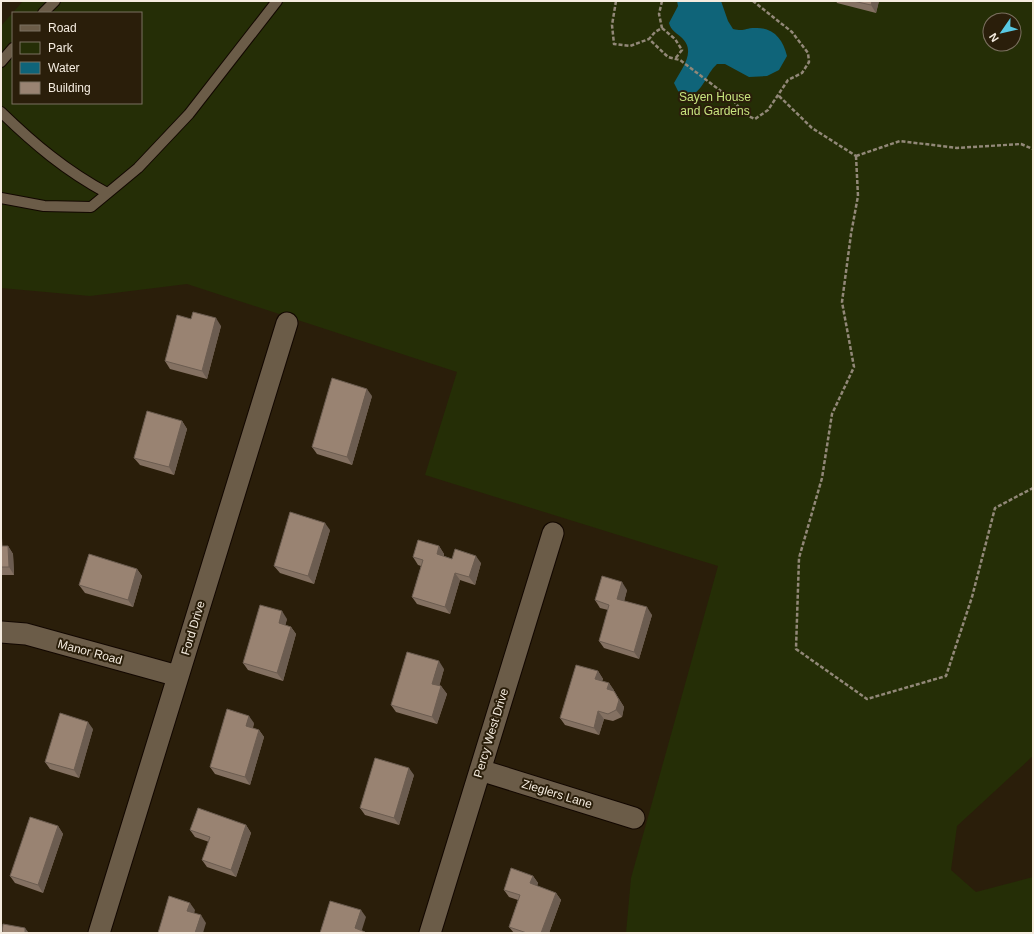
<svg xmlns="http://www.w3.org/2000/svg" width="1034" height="934" font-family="Arial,sans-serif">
<rect width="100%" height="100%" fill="#2a1e0a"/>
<path fill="#252e06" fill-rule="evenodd" d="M 23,1 L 1033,1 L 1033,756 L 957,826 L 951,870 L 976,892 L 1033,877 L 1033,933 L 626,933 L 631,878 L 718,566 L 425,475 L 457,372 L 187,284 L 90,296 L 1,288 L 1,26 ZM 13,13 L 141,13 L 141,103 L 13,103 ZM 990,20 L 1014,20 L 1014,44 L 990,44 Z"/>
<path fill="#0f6479" d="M 677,1 L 721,1 L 728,21 L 733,29 C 745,32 744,28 755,28 C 773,27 783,39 787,56 L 779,70 L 767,76 L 749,77 L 725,64 L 717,64 C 705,75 704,92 687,97 L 678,91 L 674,83 C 682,68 697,51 681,37 C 675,32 671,30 669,23 L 678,6 Z"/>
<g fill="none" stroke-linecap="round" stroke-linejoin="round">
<defs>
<path id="lane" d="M 43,13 L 55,1
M 1,62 L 13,48
M 1,112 C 34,144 66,171 107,193
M 1,198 L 44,206 L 91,207 L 138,168 L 189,114 L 277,1"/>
<path id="street" d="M 1,632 L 26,634 L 178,676
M 480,770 L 634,818
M 99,933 L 287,323
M 430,933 L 553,533"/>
</defs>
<use href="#lane" stroke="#120700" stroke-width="12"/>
<use href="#street" stroke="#120700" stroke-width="23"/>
<path stroke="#928878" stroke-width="2.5" stroke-dasharray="4 2" stroke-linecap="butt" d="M 616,1 L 612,25 L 614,44 L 630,46 L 649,39
M 662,1 L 659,14 L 662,28 L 655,32 L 649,39 L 668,57 L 680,60 L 734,101 L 744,114 L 755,119 L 768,110 L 788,80 L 802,73 L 809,62 L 808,53 L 792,32 L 753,1
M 662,28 L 675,39 L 682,50 L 675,59
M 779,96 L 812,128 L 856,156
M 856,156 L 858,196 L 851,234 L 842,302 L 854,367 L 832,414 L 822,478 L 799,558 L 796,649 L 867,699 L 946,676 L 972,597 L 995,508 L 1033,488
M 856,156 L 900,141 L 957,148 L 1021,144 L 1033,149"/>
<use href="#lane" stroke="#6b5c48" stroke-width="10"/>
<use href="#street" stroke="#6b5c48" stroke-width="21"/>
</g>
<path fill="#847162" d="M 836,1 L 879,1 L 876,13 L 837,3 Z
M 191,319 L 221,326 L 207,379 L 170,369 L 165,361 Z
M 372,396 L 352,465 L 317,454 L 312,447 Z
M 182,421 L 187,429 L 174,475 L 140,465 L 134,458 Z
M 330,530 L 314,584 L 280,573 L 274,566 Z
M 1,537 L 2,538 L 2,546 L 8,546 L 13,554 L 14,575 L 1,575 Z
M 439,546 L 444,554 L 444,556 L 452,559 L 481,563 L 475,585 L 460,580 L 450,614 L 417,604 L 412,597 L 421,566 L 418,565 L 413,557 Z
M 137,569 L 142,576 L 133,607 L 85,593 L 79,585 Z
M 627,590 L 624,601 L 652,615 L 639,659 L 604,648 L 599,641 L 608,610 L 600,608 L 595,600 Z
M 287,619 L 285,625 L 291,627 L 296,634 L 283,681 L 248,670 L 243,663 Z
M 444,669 L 439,686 L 441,686 L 447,694 L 437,724 L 396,712 L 391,705 Z
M 598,671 L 603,679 L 602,681 L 609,683 L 624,707 L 622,717 L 613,721 L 604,719 L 599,735 L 565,725 L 560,718 Z
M 254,723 L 253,728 L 259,730 L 264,737 L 250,785 L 215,774 L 210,767 Z
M 93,729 L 79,778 L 50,769 L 45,762 Z
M 414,775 L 399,825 L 365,815 L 360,808 Z
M 246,825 L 251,833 L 236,877 L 207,867 L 202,860 L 209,842 L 195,837 L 190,830 Z
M 58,826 L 63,834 L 43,893 L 15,883 L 10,876 Z
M 533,876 L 538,883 L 537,886 L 556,893 L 561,900 L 549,933 L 514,933 L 509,927 L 518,900 L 509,897 L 504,890 Z"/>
<path fill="#6b5c50" d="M 872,1 L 879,1 L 876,13 L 871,5 Z
M 216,318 L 221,326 L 207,379 L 202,371 Z
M 367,389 L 372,396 L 352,465 L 347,457 Z
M 182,421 L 187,429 L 174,475 L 169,467 Z
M 325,523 L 330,530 L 314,584 L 308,576 Z
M 1,537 L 2,538 L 3,554 L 1,552 Z
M 8,546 L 13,554 L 14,575 L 9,567 Z
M 439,546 L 444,554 L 442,561 L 437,554 Z
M 476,556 L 481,563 L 475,585 L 469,577 Z
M 137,569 L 142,576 L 133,607 L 128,600 Z
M 455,573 L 460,580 L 450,614 L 445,607 Z
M 622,582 L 627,590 L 623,606 L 617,599 Z
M 647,607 L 652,615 L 639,659 L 634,652 Z
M 282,611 L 287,619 L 284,631 L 279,623 Z
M 291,627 L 296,634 L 283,681 L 277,673 Z
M 439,661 L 444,669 L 438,691 L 432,684 Z
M 598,671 L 603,679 L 600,686 L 595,679 Z
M 609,683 L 614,690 L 612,697 L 607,689 Z
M 441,686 L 447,694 L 437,724 L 432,717 Z
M 614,691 L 624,707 L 622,717 L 616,710 Z
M 598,711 L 604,719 L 599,735 L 594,728 Z
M 249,716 L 254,723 L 251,733 L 246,726 Z
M 88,722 L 93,729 L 79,778 L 74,770 Z
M 259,730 L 264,737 L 250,785 L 245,777 Z
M 409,768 L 414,775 L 399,825 L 394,818 Z
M 246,825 L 251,833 L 236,877 L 231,870 Z
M 58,826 L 63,834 L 43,893 L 38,885 Z
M 533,876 L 538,883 L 535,891 L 530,883 Z
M 556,893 L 561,900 L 549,933 L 541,933 Z
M 190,903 L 195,910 L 193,919 L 187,911 Z
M 361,910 L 366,917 L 361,933 L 355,928 Z
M 201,915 L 206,923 L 203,933 L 195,933 Z
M 25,928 L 29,933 L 25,933 Z"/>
<path fill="#998372" stroke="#6b5c50" d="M 853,1 L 872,1 L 871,5 Z
M 193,312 L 216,318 L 202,371 L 165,361 L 177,315 L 191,319 Z
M 332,378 L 367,389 L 347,457 L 312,447 Z
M 147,411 L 182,421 L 169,467 L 134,458 Z
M 290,512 L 325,523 L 308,576 L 274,566 Z
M 418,540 L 439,546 L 437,554 L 452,559 L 455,549 L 476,556 L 469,577 L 455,573 L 445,607 L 412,597 L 423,560 L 413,557 Z
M 1,546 L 8,546 L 9,567 L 1,567 Z
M 89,554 L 137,569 L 128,600 L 79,585 Z
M 602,576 L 622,582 L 617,599 L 647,607 L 634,652 L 599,641 L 609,605 L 595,600 Z
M 260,605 L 282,611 L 279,623 L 291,627 L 277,673 L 243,663 Z
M 407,652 L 439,661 L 432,684 L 441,686 L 432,717 L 391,705 Z
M 576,665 L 598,671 L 595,679 L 609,683 L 607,689 L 614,691 L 619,700 L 616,710 L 608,714 L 598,711 L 594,728 L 560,718 Z
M 227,709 L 249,716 L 246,726 L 259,730 L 245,777 L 210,767 Z
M 60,713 L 88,722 L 74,770 L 45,762 Z
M 375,758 L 409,768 L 394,818 L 360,808 Z
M 198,808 L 246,825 L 231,870 L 202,860 L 210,837 L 190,830 Z
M 30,817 L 58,826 L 38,885 L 10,876 Z
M 511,868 L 533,876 L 530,883 L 556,893 L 541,933 L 527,933 L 509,927 L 520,895 L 504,890 Z
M 169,896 L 190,903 L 187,911 L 201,915 L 195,933 L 158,933 Z
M 330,901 L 361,910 L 355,928 L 365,932 L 365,933 L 320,933 Z
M 3,924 L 25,928 L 25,933 L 2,933 Z"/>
<g text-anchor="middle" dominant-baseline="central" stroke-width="4" stroke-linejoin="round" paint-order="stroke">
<g font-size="12" fill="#c8e47f" stroke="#2a1e0a">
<text x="715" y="97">Sayen House<tspan x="715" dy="14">and Gardens</tspan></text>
</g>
<g font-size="12" fill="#f5ece0" stroke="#2a1e0a">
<text transform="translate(193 628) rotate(-73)">Ford Drive</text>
<text transform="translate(90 652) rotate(15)">Manor Road</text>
<text transform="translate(491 733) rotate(-73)">Percy West Drive</text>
<text transform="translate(557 794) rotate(17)">Zieglers Lane</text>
</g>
</g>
<rect width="1034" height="934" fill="none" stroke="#f5ece0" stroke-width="4"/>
<rect x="12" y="12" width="130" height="92" fill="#2a1e0a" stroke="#7b7060"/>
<rect x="20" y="25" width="20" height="6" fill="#6b5c48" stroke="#7b7060"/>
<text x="48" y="32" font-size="12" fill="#f5ece0">Road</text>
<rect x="20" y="42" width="20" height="12" fill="#252e06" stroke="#7b7060"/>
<text x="48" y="52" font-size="12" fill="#f5ece0">Park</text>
<rect x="20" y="62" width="20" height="12" fill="#0f6479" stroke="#7b7060"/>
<text x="48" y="72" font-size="12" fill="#f5ece0">Water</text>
<rect x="20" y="82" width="20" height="12" fill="#998372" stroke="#7b7060"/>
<text x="48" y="92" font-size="12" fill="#f5ece0">Building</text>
<g transform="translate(1002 32) rotate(236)"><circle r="19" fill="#2a1e0a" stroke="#7b7060"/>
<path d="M0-3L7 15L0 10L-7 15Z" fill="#58c9e3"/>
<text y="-6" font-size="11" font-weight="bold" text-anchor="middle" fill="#f5ece0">N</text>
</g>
</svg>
